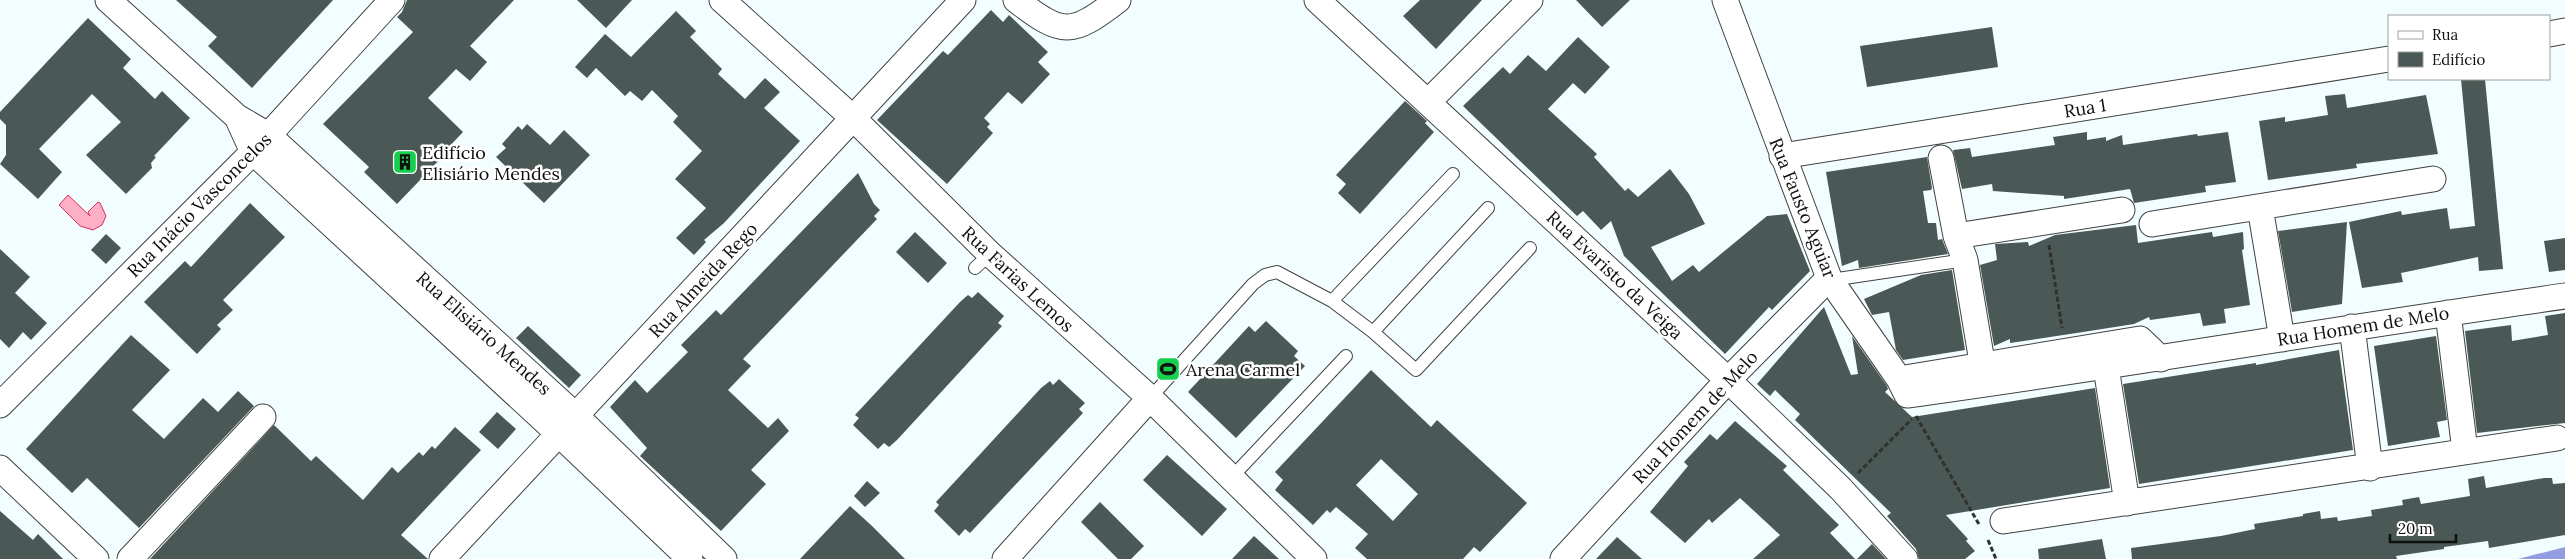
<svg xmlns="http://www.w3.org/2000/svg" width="2565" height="559" font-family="Lora,serif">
<rect width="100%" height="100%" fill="#f1fdff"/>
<path fill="#939be1" d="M 2565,547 L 2565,559 L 2518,559 Z"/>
<path fill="#fdafc5" stroke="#dc2e5b" d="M 68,195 L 90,216 L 88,212 L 98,202 L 100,203 L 106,216 L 102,225 L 93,230 L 80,226 L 59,205 Z"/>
<path fill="#4a5955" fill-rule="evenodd" d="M 176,0 L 333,0 L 252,88 L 208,46 L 217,37 Z
M 407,0 L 514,0 L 470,46 L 487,62 L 470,81 L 456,69 L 428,98 L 463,132 L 446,150 L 447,152 L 397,204 L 364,172 L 369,167 L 323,124 L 413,32 L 397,17 L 402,12 Z
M 577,0 L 632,0 L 606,28 Z
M 1420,0 L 1482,0 L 1436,49 L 1403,16 Z
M 1576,0 L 1630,0 L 1602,27 Z
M 991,10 L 1003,22 L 1009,15 L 1048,52 L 1038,62 L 1050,74 L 1022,104 L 1008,92 L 984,118 L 990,124 L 987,127 L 993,133 L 947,184 L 877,120 L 943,51 L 948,55 Z
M 676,11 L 696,31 L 690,37 L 722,69 L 718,74 L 745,99 L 765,78 L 780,92 L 764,108 L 800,141 L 724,223 L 704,240 L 706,242 L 694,255 L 676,238 L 706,208 L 675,179 L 702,151 L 673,122 L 678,116 L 652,90 L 642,101 L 630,91 L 625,96 L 596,68 L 587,78 L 575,67 L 605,34 L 631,57 Z
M 88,18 L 131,59 L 123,68 L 155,99 L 162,91 L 190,118 L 154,156 L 156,157 L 151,163 L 152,168 L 126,194 L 86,155 L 121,122 L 92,94 L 39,149 L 62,172 L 38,199 L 0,164 L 6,155 L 6,125 L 0,119 L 0,112 Z
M 1992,27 L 1998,67 L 1867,87 L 1860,46 Z
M 1578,37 L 1610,67 L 1585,94 L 1573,83 L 1548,109 L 1597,154 L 1594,157 L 1625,191 L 1628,188 L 1638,197 L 1670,169 L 1689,194 L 1705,224 L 1651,247 L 1672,281 L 1693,265 L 1699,272 L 1767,216 L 1787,214 L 1810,271 L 1772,310 L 1769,307 L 1725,354 L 1624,256 L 1611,221 L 1601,230 L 1583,211 L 1577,216 L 1463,106 L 1503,67 L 1510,74 L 1528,55 L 1546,71 Z
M 2461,79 L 2485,79 L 2503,269 L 2479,271 L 2478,257 L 2401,273 L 2403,282 L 2362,288 L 2349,222 L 2401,211 L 2402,215 L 2447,208 L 2450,229 L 2475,226 Z
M 2345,94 L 2347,108 L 2426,95 L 2438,154 L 2356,164 L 2357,168 L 2268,180 L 2259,121 L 2285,117 L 2285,122 L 2328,115 L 2325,96 Z
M 1405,101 L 1427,121 L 1425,123 L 1434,132 L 1360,214 L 1338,193 L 1346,184 L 1336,175 Z
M 527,124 L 550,145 L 564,130 L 590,155 L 544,203 L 496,157 L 506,148 L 502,144 L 518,126 L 522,130 Z
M 2087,132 L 2087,140 L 2106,137 L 2106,141 L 2122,135 L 2123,145 L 2197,134 L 2198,136 L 2228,132 L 2236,182 L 2205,186 L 2206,192 L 2134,203 L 2130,189 L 2064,199 L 2064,196 L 1993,191 L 1992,184 L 1962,189 L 1953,150 L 1970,148 L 1972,157 L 2055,145 L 2053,137 Z
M 1927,157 L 1932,188 L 1931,190 L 1923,191 L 1928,223 L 1936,223 L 1938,240 L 1942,239 L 1948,254 L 1859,268 L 1858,260 L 1842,266 L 1826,172 Z
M 858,173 L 874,204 L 880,210 L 874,216 L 877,219 L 743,359 L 751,366 L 728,390 L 768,428 L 778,418 L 789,431 L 751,470 L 766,484 L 721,531 L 640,456 L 647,448 L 610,407 L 635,380 L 647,393 L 688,352 L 681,345 L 716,310 L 721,315 Z
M 250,203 L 285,237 L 223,300 L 233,310 L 217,325 L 221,329 L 197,354 L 144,302 L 185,261 L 191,267 Z
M 2347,222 L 2342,304 L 2292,312 L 2278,231 Z
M 2136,225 L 2138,243 L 2212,232 L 2213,237 L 2243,232 L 2244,249 L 2242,250 L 2250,305 L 2224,309 L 2226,323 L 2203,326 L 2200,313 L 2150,320 L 2149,317 L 2134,324 L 2083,332 L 2010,343 L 2010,339 L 1994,346 L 1980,265 L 1997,260 L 1995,244 L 2028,242 L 2029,246 L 2055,235 Z
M 915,232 L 947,263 L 928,283 L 896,252 Z
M 106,234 L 121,248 L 106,264 L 91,250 Z
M 2565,238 L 2565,270 L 2549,272 L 2544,241 Z
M 0,249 L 30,277 L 15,293 L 47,323 L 31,340 L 23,332 L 9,348 L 0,339 Z
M 1952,270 L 1965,350 L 1903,360 L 1896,350 L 1889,312 L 1872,315 L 1864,299 L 1921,275 Z
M 978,292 L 1004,316 L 998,323 L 1002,326 L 897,440 L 889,447 L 884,443 L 878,449 L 853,425 L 859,418 L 855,415 L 960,302 L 968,295 L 972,298 Z
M 1824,307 L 1851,375 L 1858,374 L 1852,336 L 1887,386 L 1888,389 L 1885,392 L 1912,417 L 2095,388 L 2110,488 L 1946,515 L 1968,539 L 1966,541 L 1975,551 L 1965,559 L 1919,559 L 1916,549 L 1887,516 L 1891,513 L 1795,420 L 1800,414 L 1775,390 L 1770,396 L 1757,384 Z
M 2565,313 L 2565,423 L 2477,433 L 2465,331 L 2511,325 L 2512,341 L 2548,335 L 2545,316 Z
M 1266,321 L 1298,351 L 1294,356 L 1305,366 L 1236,438 L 1188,392 L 1249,326 L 1255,332 Z
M 528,326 L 581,375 L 569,388 L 516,338 Z
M 131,335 L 170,370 L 132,410 L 164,439 L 203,398 L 218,412 L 238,391 L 254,406 L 139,528 L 87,478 L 72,493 L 26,449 Z
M 2436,336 L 2447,420 L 2437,422 L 2440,437 L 2388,446 L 2374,346 Z
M 2339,350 L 2353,450 L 2139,484 L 2123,384 L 2256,363 L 2256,365 Z
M 1371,370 L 1431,427 L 1437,420 L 1527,503 L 1480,552 L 1474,547 L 1463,559 L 1367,559 L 1355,548 L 1368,534 L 1336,507 L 1330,513 L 1327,510 L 1313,525 L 1275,490 L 1283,480 L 1275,472 ZM 1381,459 L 1418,494 L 1393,521 L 1356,485 Z
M 1059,379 L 1085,403 L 1079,409 L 1083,413 L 970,533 L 965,529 L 959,536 L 934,511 L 939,505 L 936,502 L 1041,388 L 1050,381 L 1053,385 Z
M 497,412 L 516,429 L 498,449 L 479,432 Z
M 1735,421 L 1787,466 L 1783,470 L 1839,525 L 1830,533 L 1855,559 L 1753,559 L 1780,535 L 1740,498 L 1712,523 L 1709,519 L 1685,543 L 1650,512 L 1688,466 L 1684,462 L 1710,434 L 1717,440 Z
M 274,425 L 311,461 L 316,456 L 363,500 L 392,467 L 398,473 L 419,452 L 423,456 L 432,446 L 435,449 L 455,427 L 481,450 L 401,535 L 428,559 L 150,559 Z
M 1167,455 L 1227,509 L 1202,536 L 1143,480 Z
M 2484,476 L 2486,488 L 2544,478 L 2552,478 L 2553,484 L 2565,483 L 2565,535 L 2489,548 L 2488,541 L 2444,547 L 2444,549 L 2396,556 L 2397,559 L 2132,559 L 2131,548 L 2221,536 L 2255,529 L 2254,524 L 2303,516 L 2303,514 L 2320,511 L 2321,519 L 2337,517 L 2338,521 L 2372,516 L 2371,510 L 2403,505 L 2402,500 L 2419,497 L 2421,504 L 2470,496 L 2468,479 Z
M 867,481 L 880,493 L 865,507 L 854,496 Z
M 1100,502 L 1144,546 L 1131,559 L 1118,559 L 1081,522 Z
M 850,506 L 871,525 L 905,559 L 800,559 Z
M 0,511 L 33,540 L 38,534 L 63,559 L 0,559 Z
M 1254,536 L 1279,559 L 1232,559 Z
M 1617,537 L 1642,559 L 1596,559 Z
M 2102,539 L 2106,559 L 2039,559 L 2038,549 Z
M 1872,544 L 1886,559 L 1857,559 Z"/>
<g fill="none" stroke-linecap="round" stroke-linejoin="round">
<defs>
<path id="lane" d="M 975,268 L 990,254
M 1831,280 L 1965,260
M 1332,301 L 1453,174
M 1373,332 L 1488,208
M 1150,398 L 1253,284 L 1265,275 L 1277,272 L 1332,301 L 1373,332 L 1416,370 L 1530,248
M 1231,478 L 1346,356"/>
<path id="street" d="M 108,0 L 237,117 L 268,135 L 576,416 L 724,559
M 722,0 L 854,119 L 990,254 L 1150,398 L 1314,559
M 1016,0 C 1063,36 1071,36 1118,0
M 1317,0 L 1728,380 L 1841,489 L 1905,559
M 1725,0 L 1829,278 L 1899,379 L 1907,395 C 2127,365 2345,327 2565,296
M 2549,34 L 2565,31
M 1428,102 L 1530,0
M 237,117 L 253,152 L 559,434 L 690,559
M 1782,156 L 2389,59
M 1941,158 L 1956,236 L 1965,260 L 1985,380
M 2260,207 L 2282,339
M 2152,224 L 2433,179
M 1956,236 L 2122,210
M 2448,313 L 2465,451
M 2352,327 L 2370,468
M 2106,367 L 2127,503
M 1899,379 L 2140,339 L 2161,359
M 0,405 L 253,152 L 392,0
M 0,468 L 96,559
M 2003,521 L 2557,438
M 130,559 L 263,417
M 442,559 L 963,0
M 1005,559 L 1150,398
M 1563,559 L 1728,380 L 1829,278"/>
</defs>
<use href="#lane" stroke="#424242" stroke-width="14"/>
<use href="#street" stroke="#424242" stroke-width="27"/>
<path stroke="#313131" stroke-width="3" stroke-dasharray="5 2.5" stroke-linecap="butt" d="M 2049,245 L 2062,328
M 1916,416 L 1980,526
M 1858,473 L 1912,419
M 1988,540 L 1996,559"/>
<use href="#lane" stroke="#fff" stroke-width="12"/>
<use href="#street" stroke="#fff" stroke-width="25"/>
</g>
<defs>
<symbol id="building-square" viewBox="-11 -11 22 22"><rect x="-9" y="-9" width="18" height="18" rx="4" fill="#16d04d" stroke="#fff"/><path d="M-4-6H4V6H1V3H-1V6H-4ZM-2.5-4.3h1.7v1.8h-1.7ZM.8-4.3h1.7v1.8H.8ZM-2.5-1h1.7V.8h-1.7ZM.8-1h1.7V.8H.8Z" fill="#111"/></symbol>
<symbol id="stadium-square" viewBox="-11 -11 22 22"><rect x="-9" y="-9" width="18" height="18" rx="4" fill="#16d04d" stroke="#fff"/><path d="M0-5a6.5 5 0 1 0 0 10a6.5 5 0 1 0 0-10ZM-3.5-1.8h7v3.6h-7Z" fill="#111"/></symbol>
</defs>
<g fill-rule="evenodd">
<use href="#building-square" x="391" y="148" width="28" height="28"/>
<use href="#stadium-square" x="1154" y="355" width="28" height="28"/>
</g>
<g text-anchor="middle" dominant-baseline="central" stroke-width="5" stroke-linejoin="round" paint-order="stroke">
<g font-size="18" fill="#0f0f0f" stroke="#fff">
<text transform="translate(2085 108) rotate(-9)">Rua 1</text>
<text transform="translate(199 205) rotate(-45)">Rua Inácio Vasconcelos</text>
<text transform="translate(1803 208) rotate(68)">Rua Fausto Aguiar</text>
<text transform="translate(1615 275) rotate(43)">Rua Evaristo da Veiga</text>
<text transform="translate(1018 279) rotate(43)">Rua Farias Lemos</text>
<text transform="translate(703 280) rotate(-47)">Rua Almeida Rego</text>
<text transform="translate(2363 326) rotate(-9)">Rua Homem de Melo</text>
<text transform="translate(484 333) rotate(42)">Rua Elisiário Mendes</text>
<text transform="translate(1695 417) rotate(-47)">Rua Homem de Melo</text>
</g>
<g font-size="18" fill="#0f0f0f" stroke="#fff" text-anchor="start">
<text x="422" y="152">Edifício<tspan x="422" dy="21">Elisiário Mendes</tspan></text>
<text x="1186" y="369">Arena Carmel</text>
</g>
</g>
<rect x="2388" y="15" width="162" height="65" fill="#ffffff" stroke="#9f9f9f"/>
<rect x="2398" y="31" width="25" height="8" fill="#ffffff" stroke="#9f9f9f"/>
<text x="2432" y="40" font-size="15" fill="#0f0f0f">Rua</text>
<rect x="2398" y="52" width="25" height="15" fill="#4a5955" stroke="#9f9f9f"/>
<text x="2432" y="65" font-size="15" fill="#0f0f0f">Edifício</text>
<path d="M2390 534v8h66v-8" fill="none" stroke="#0f0f0f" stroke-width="2.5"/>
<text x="2398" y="534" font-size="15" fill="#0f0f0f" stroke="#ffffff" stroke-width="4" paint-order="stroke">20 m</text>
</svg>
